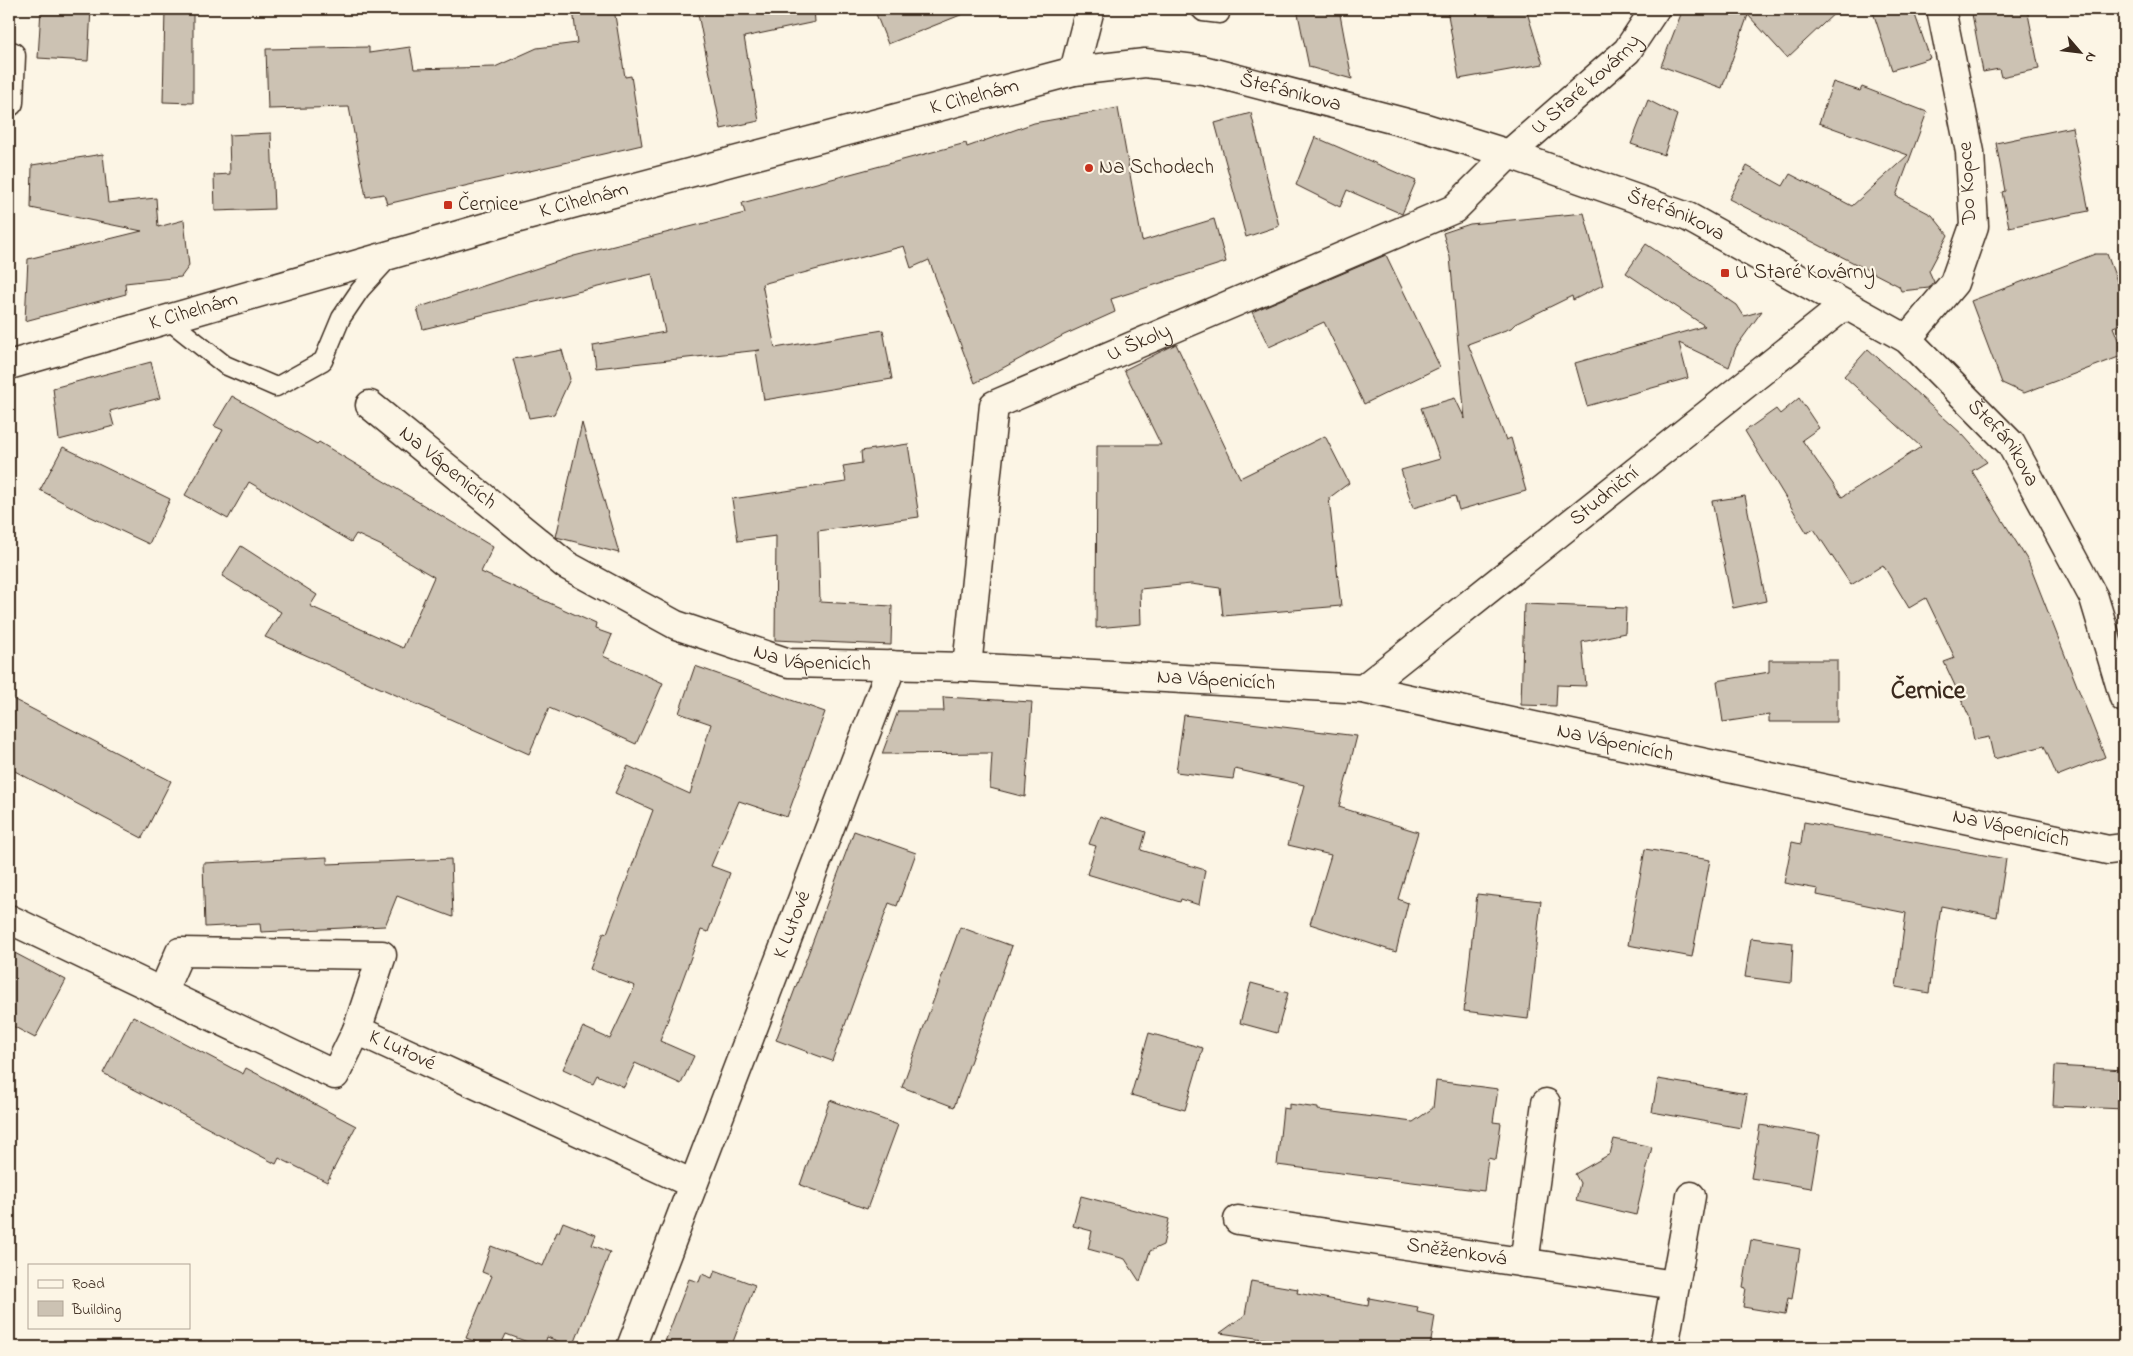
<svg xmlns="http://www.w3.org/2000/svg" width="2133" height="1356" font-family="'Indie Flower',sans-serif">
<rect width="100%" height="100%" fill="#fcf5e5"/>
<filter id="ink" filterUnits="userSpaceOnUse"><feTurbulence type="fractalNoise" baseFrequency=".02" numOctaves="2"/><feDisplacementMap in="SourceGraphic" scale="10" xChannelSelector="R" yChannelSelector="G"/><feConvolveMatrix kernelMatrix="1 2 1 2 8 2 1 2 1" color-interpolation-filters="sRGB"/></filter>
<g filter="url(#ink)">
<path fill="#ccc2b3" stroke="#3b2a1e" d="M 41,9 L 91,9 L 88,61 L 38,58 Z
M 165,9 L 193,9 L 193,103 L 163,102 Z
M 573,9 L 614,9 L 625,77 L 631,76 L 642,145 L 387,204 L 384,194 L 366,197 L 349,107 L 268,109 L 266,49 L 369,47 L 369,53 L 410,47 L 414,69 L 495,67 L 537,48 L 577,43 Z
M 697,9 L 814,9 L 815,22 L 744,37 L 759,121 L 721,129 Z
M 874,9 L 973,9 L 973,10 L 888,44 Z
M 1297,9 L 1339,9 L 1352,79 L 1309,67 Z
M 1447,9 L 1526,9 L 1543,64 L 1459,79 Z
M 1683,9 L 1839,9 L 1787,58 L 1748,15 L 1722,88 L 1661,66 Z
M 1872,9 L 1913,9 L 1930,58 L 1892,70 Z
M 1995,9 L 2027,9 L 2039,69 L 2001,77 L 1999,69 L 1983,72 L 1972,14 Z
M 1833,82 L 1860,91 L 1862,87 L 1927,112 L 1896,196 L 1932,215 L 1948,235 L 1929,271 L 1934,282 L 1929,288 L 1901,291 L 1899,286 L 1729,199 L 1747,166 L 1783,186 L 1790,174 L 1852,206 L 1908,155 L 1819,123 Z
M 1648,100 L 1677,115 L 1664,155 L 1631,144 Z
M 1118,108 L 1142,241 L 1214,219 L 1226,262 L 1111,299 L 1115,312 L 1064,335 L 975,383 L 929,260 L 911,268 L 904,246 L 762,284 L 775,348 L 883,330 L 892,379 L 764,400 L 756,351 L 760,350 L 596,368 L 593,345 L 665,332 L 652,274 L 423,329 L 417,308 L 574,256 L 745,213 L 742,203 L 966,143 L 967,147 L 1034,123 Z
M 1251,113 L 1279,226 L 1246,237 L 1215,123 Z
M 2072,127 L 2089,211 L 2009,227 L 2002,192 L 2005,191 L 1996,143 Z
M 271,133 L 274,209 L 215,211 L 214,175 L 230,174 L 229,135 Z
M 1315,137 L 1416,181 L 1402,214 L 1347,190 L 1340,207 L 1296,185 Z
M 103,154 L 108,203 L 156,198 L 158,227 L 184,220 L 189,266 L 181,277 L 125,283 L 126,294 L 25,321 L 28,259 L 142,231 L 31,208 L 32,165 Z
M 1584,213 L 1603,285 L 1573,300 L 1572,296 L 1515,324 L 1511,328 L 1468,344 L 1506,440 L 1511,438 L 1526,491 L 1459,510 L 1455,496 L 1413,508 L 1401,470 L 1440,459 L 1421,408 L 1455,398 L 1465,419 L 1450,257 L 1443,233 L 1470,224 Z
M 1646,244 L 1737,305 L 1744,316 L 1762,311 L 1736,347 L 1729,367 L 1679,343 L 1688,378 L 1587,406 L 1575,363 L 1705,326 L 1626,273 Z
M 2095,254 L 2107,254 L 2124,300 L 2124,323 L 2113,327 L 2124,355 L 2024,393 L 2002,383 L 1971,301 Z
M 1386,255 L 1440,367 L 1364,404 L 1324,322 L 1269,347 L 1252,312 Z
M 1176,344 L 1240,478 L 1325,436 L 1349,483 L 1329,498 L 1341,606 L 1223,616 L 1220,588 L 1191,584 L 1140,589 L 1141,624 L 1096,628 L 1097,445 L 1161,445 L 1124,370 Z
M 1868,349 L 1963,435 L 1987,462 L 1972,471 L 2028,561 L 2105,757 L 2057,776 L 2044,746 L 1994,759 L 1989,737 L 1974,740 L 1969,716 L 1944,662 L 1955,658 L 1926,598 L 1909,608 L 1883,565 L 1851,585 L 1814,529 L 1807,533 L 1745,431 L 1776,409 L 1780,414 L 1799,398 L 1819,428 L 1802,440 L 1842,497 L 1921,447 L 1844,376 Z
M 562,350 L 570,379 L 554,414 L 529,418 L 513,359 Z
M 151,362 L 160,398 L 110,411 L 114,426 L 59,440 L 53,388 Z
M 232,396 L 317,444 L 319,442 L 493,547 L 481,572 L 596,624 L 595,629 L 612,635 L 603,656 L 663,683 L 636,744 L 576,717 L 575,719 L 549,708 L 529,754 L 265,637 L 281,612 L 222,576 L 241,546 L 317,595 L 310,606 L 403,648 L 434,577 L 380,545 L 356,534 L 351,542 L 249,482 L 228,519 L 185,495 L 223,430 L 214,426 Z
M 582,423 L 619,553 L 556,537 Z
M 908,444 L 919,517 L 818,531 L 820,602 L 892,606 L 891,645 L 775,640 L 776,536 L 738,541 L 732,499 L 846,482 L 843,466 L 862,463 L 861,451 Z
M 63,447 L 170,499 L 149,544 L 89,516 L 40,490 Z
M 1745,496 L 1766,601 L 1733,608 L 1712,501 Z
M 1524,604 L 1626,608 L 1625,633 L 1582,642 L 1586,686 L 1557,685 L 1556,706 L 1521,705 Z
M 1769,660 L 1837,660 L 1837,722 L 1769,722 L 1769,715 L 1723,722 L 1717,681 L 1769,672 Z
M 695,666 L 825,712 L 787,817 L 739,801 L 711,866 L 730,873 L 708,932 L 701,930 L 660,1041 L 694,1056 L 681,1084 L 635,1063 L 624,1087 L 597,1075 L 593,1083 L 563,1069 L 583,1027 L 610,1039 L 635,986 L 590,969 L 604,932 L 607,933 L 653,810 L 615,793 L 628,766 L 690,794 L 711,724 L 679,713 Z
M 9,697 L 171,781 L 142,838 L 9,768 Z
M 943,697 L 1032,702 L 1025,797 L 990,788 L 992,753 L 882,754 L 898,711 L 944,711 Z
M 1184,715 L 1357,736 L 1339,807 L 1418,832 L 1398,899 L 1408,903 L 1396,952 L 1310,924 L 1331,855 L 1288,845 L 1304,785 L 1235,769 L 1233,779 L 1176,772 Z
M 1100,816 L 1146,832 L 1141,850 L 1205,870 L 1199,905 L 1181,899 L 1180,902 L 1087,874 L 1096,846 L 1089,844 Z
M 1804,822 L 2006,859 L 1997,917 L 1941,906 L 1929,993 L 1896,987 L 1906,913 L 1817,895 L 1818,889 L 1784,883 L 1792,842 L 1801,844 Z
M 854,831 L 916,853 L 897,906 L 889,903 L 832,1061 L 776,1040 Z
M 1645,849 L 1710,860 L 1692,957 L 1628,945 Z
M 327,857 L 327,864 L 451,859 L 453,917 L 397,896 L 385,926 L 261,932 L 260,924 L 205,927 L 203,863 Z
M 1477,894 L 1541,901 L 1528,1019 L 1464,1011 Z
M 960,927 L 1012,946 L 954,1107 L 902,1087 Z
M 1751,938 L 1793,943 L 1791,983 L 1745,977 Z
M 9,950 L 66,980 L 35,1038 L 9,1024 Z
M 1251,983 L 1288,993 L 1277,1033 L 1240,1023 Z
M 133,1016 L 243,1074 L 246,1068 L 356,1126 L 327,1182 L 279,1158 L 276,1164 L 103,1073 Z
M 1149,1033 L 1203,1048 L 1185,1110 L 1131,1095 Z
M 2055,1066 L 2124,1070 L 2124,1109 L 2053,1106 Z
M 1658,1079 L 1747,1094 L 1741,1128 L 1652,1112 Z
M 1436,1081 L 1498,1089 L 1493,1122 L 1501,1123 L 1496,1160 L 1488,1158 L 1484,1191 L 1277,1165 L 1283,1108 L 1289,1109 L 1289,1104 L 1318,1108 L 1318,1110 L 1413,1122 L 1433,1108 Z
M 830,1100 L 898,1125 L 867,1209 L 800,1185 Z
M 1760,1125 L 1820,1135 L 1811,1188 L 1751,1178 Z
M 1614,1139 L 1652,1147 L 1636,1215 L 1576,1201 L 1580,1183 L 1575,1174 L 1610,1154 Z
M 1081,1196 L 1169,1219 L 1163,1245 L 1150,1251 L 1140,1282 L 1125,1259 L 1088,1249 L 1092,1231 L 1073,1226 Z
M 563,1222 L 596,1235 L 592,1245 L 610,1252 L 573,1347 L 547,1337 L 544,1347 L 541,1347 L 506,1334 L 500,1347 L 490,1347 L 466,1338 L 492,1276 L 482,1272 L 491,1246 L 543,1266 L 557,1232 L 559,1232 Z
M 1751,1240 L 1800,1249 L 1792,1299 L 1788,1298 L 1785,1314 L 1743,1307 L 1746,1288 L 1743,1287 Z
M 715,1270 L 755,1285 L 731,1347 L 663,1347 L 689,1279 L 699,1282 L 702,1274 L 712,1278 Z
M 1251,1281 L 1298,1289 L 1297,1293 L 1368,1306 L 1369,1298 L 1418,1307 L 1417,1312 L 1435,1316 L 1430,1347 L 1277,1347 L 1278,1341 L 1220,1333 L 1245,1315 Z"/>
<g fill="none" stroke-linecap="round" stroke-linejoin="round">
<defs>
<path id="service" d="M 1200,9 L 1203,12 L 1220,14
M 167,319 L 225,365 L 276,387 L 323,361 L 341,318 L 360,290 L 391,256"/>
<g id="minor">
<path d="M 9,102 L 11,56"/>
<path d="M 1907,339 L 1954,283 L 1974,226 L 1970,152 L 1941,9"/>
<path id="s1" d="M 370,405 L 566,565 L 676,625 L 789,663 L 967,667 L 1363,689 L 2108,850 L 2124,848"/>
<path id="s2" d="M 967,667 L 994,405 L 1454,209 L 1509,154 L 1627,51 L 1655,9"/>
<path id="s3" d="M 1363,689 L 1845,305"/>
<path id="s4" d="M 9,919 L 335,1075 L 357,1030 L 693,1184"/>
<path d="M 162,993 L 180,952 L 382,955 L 357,1030"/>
<path id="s5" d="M 1238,1220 L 1675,1285"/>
<path d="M 1524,1263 L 1546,1103"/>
<path id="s6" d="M 631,1347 L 892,665"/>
<path d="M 1664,1347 L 1691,1196"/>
</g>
<g id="tertiary">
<path d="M 1074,71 L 1090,9"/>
<path id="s7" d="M 9,365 L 504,222 L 1074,71 L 1145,63 L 1203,70 L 1426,128 L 1509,154 L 1688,217 L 1907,339 L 2011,444 L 2094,598 L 2124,698"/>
</g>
</defs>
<use href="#service" stroke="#3b2a1e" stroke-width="21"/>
<use href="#minor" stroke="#3b2a1e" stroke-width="31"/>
<use href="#tertiary" stroke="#3b2a1e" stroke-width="31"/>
<use href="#service" stroke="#fcf5e5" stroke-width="18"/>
<use href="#minor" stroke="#fcf5e5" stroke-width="28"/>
<use href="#tertiary" stroke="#fcf5e5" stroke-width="28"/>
</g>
</g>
<g fill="#c8321e" stroke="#fcf5e5" stroke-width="2">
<circle cx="1089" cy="168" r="5"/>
<rect x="443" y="200" width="10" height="10" rx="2.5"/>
<rect x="1720" y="268" width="10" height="10" rx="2.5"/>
</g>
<g text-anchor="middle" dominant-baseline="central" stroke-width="4.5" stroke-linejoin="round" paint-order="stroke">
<g font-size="21" fill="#3b2a1e" stroke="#fcf5e5">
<text stroke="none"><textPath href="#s2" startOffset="945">U Staré kovárny</textPath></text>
<text stroke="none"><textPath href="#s7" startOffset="1325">Štefánikova</textPath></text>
<text stroke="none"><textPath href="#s7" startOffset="1002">K Cihelnám</textPath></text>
<text transform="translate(1968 183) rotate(-93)">Do Kopce</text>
<text stroke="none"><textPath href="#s7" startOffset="598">K Cihelnám</textPath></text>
<text stroke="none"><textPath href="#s7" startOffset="1730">Štefánikova</textPath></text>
<text stroke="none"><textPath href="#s7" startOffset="192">K Cihelnám</textPath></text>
<text stroke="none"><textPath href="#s2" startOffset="421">U Školy</textPath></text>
<text stroke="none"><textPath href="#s7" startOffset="2135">Štefánikova</textPath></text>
<text stroke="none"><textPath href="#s1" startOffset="100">Na Vápenicích</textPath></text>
<text stroke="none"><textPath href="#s3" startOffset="309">Studniční</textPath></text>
<text stroke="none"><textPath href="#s1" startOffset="520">Na Vápenicích</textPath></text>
<text stroke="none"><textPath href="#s1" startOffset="925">Na Vápenicích</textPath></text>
<text stroke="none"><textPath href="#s1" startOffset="1330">Na Vápenicích</textPath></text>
<text stroke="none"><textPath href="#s1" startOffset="1735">Na Vápenicích</textPath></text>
<text stroke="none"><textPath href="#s6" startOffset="452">K Lutové</textPath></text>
<text stroke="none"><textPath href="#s4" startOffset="461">K Lutové</textPath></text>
<text stroke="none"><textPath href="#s5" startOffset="221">Sněženková</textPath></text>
</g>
<g font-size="21" fill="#3b2a1e" stroke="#fcf5e5" text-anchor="start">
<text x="1099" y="168">Na Schodech</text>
<text x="458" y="205">Černice</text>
<text x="1735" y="273">U Staré Kovárny</text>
</g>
<g font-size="26" font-weight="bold" fill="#3b2a1e" stroke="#fcf5e5">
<text x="1928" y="692">Černice</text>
</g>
</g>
<rect width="2133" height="1356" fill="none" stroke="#fcf5e5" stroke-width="30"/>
<rect x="15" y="15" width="2103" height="1326" fill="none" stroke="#3b2a1e" stroke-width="2" filter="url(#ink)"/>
<rect x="28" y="1264" width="162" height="65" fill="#fcf5e5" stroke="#afa495"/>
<rect x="38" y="1280" width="25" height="8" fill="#fcf5e5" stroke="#afa495"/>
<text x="72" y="1288" font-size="15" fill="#3b2a1e">Road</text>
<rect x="38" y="1301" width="25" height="15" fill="#ccc2b3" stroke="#afa495"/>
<text x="72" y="1314" font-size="15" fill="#3b2a1e">Building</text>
<g transform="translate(2080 52) rotate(118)" stroke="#fcf5e5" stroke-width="4" paint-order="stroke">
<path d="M0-4L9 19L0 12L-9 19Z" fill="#3b2a1e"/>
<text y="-8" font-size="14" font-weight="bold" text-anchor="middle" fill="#3b2a1e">N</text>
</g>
</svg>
